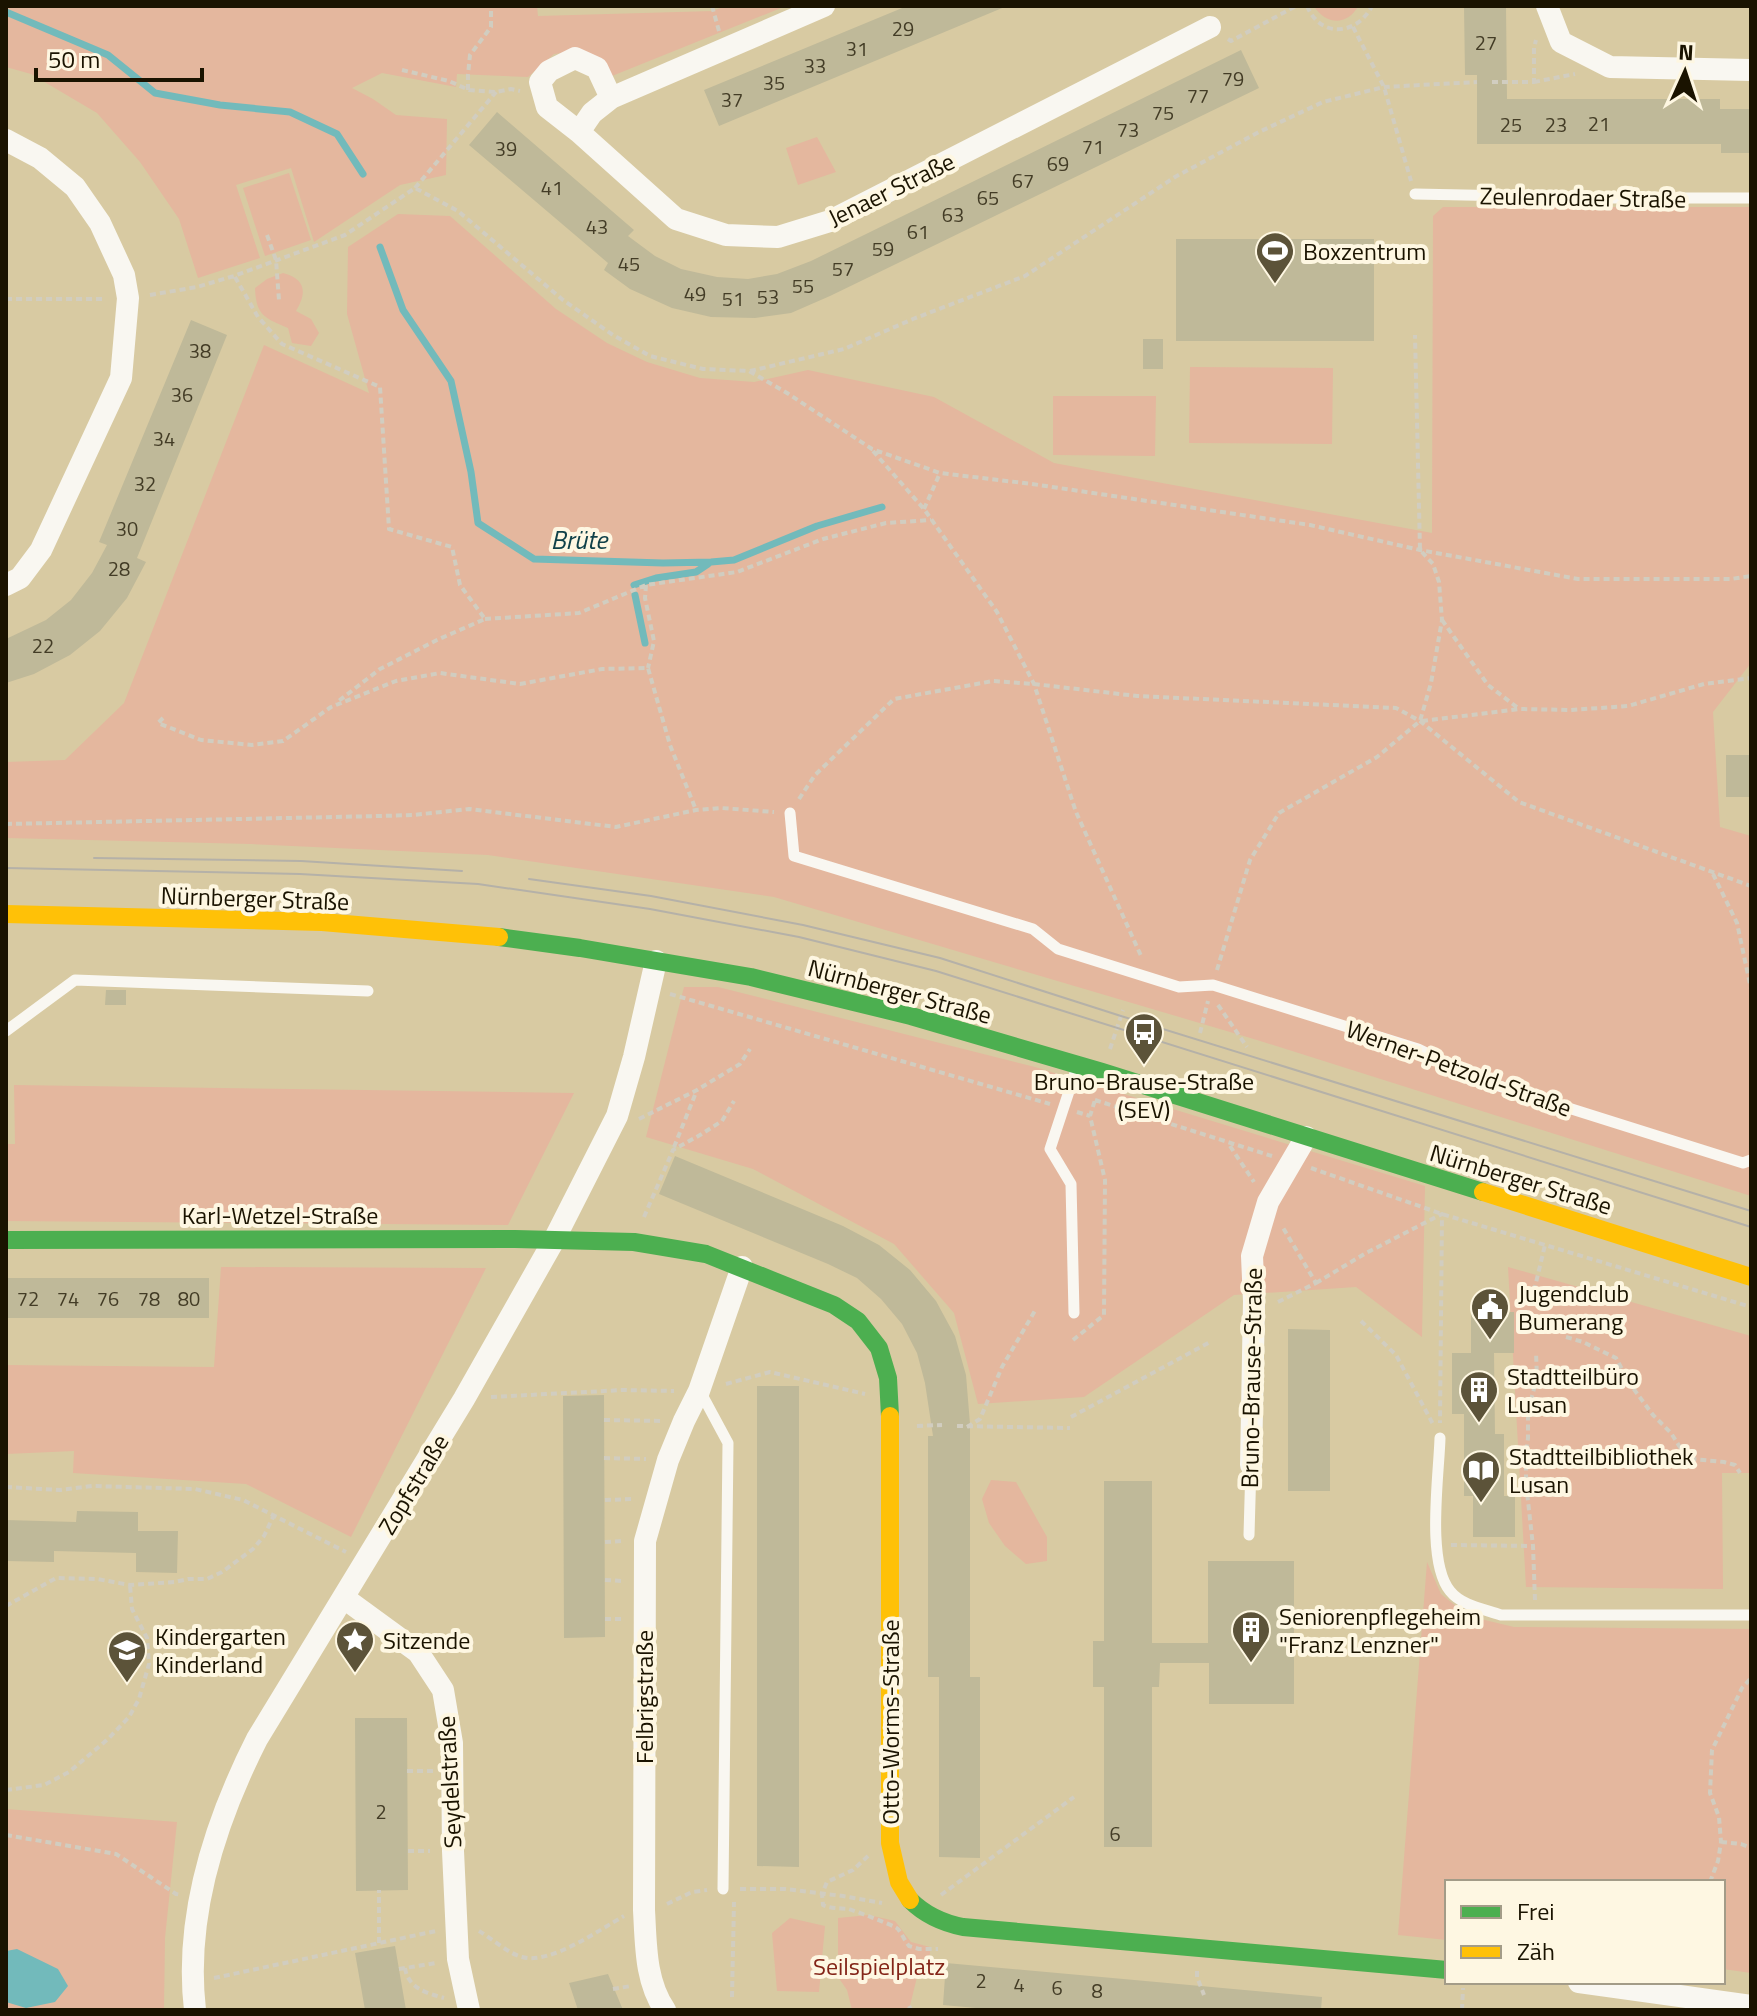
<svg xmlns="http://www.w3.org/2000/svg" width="1757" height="2016" font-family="'Titillium Web',sans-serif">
<rect width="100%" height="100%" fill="#d8caa2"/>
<path fill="#e4b79e" d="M 6,6 L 537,6 L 538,16 L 713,11 L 725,6 L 786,6 L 612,76 L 576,51 L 554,54 L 528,77 L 457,74 L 456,87 L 382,73 L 352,88 L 373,99 L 396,115 L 447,119 L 446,175 L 400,185 L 314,242 L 291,168 L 236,185 L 260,258 L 198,278 L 179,219 L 140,162 L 97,113 L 31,74 L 6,67 Z
M 1314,6 L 1358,6 C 1348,26 1325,25 1314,6 Z
M 817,137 L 836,172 L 798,185 L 786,148 Z
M 289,173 L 311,240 L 265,256 L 243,188 Z
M 1443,207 L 1751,207 L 1751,663 L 1713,712 L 1720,827 L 1751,836 L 1751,1196 L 1257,1040 L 774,897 L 488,855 L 251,844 L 6,838 L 6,762 L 65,760 L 124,703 L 264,345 L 369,393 L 347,314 L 348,247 L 398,214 L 450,216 L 556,309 L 607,343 L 647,362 L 700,378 L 754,382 L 808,370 L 934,397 L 1054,463 L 1432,533 L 1433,216 Z
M 283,273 C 306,279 307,293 296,311 L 311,319 L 319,333 L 311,346 L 292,343 L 288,328 C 265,318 256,316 255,288 L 267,279 Z
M 1190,367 L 1333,368 L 1332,444 L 1189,443 Z
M 1053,396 L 1156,396 L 1155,456 L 1053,455 Z
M 684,987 L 718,987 L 1035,1067 L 1425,1186 L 1422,1337 L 1356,1287 L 1234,1295 L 1084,1397 L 978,1404 L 954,1313 L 894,1244 L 753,1169 L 646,1137 Z
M 14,1085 L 574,1093 L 508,1225 L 6,1221 L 6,1144 L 15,1144 Z
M 221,1267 L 486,1268 L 351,1537 L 246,1484 L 73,1473 L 74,1451 L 6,1454 L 6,1365 L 214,1367 Z
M 1508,1267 L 1751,1336 L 1751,1473 L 1722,1473 L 1723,1589 L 1526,1587 Z
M 991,1480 L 1016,1482 L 1047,1537 L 1047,1561 L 1026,1564 L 1005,1546 L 989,1523 L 982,1499 Z
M 1427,1562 L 1441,1594 L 1468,1616 L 1514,1627 L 1751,1629 L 1751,1973 L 1723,1969 L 1723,1882 L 1447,1882 L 1447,1940 L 1398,1935 Z
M 6,1809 L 177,1822 L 165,1938 L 164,2010 L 6,2010 Z
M 869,1915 L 895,1921 L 911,1942 L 930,1947 L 930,1954 L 917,1977 L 909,2010 L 852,2010 L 847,1990 L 838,1977 L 838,1918 Z
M 790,1918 L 825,1926 L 819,1992 L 777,1991 L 772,1933 Z"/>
<path fill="#72babb" d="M 17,1949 L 58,1969 L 68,1986 L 55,2002 L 26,2008 L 6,2002 L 6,1951 Z"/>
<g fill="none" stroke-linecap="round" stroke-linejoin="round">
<path stroke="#72babb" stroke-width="7" d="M 6,12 L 108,55 L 155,93 L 220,105 L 290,112 L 337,134 L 363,174
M 380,247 L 403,310 L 451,381 L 471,472 L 478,523 L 534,559 L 663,563 L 711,562 L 734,560 L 817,526 L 882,507
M 634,585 L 656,578 L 696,572 L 708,564
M 635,595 L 645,643"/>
</g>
<path fill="#bfb999" d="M 907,6 L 1007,6 L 719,126 L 704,90 Z
M 1464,6 L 1506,6 L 1507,99 L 1720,99 L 1720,109 L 1751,109 L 1751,153 L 1721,153 L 1721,144 L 1477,144 L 1477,75 L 1465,75 Z
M 1241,50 L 1259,88 L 830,296 L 791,313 L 755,318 L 711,317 L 672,308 L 630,289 L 604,270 L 608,263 L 469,145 L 497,112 L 634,230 L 628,236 L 655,256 L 681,269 L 717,277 L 748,279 L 777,274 L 811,261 Z
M 1176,239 L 1374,239 L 1374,341 L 1176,341 Z
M 191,320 L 227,335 L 137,558 L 146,562 L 127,598 L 100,631 L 70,655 L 34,674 L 6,683 L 6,639 L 46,620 L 71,600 L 92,573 L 107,545 L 99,542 Z
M 1143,339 L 1163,339 L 1163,369 L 1143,369 Z
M 1726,755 L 1751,755 L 1751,797 L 1726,797 Z
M 106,990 L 126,990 L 126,1005 L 105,1005 Z
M 675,1156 L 843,1226 L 879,1245 L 910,1270 L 936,1301 L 955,1336 L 966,1375 L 970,1424 L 970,1677 L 980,1677 L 980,1858 L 939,1857 L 939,1677 L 928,1677 L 928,1436 L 933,1436 L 925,1383 L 917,1353 L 902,1324 L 881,1299 L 857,1278 L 828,1264 L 659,1194 Z
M 6,1278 L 209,1278 L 209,1318 L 6,1318 Z
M 1471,1312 L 1514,1312 L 1514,1353 L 1494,1353 L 1495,1434 L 1504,1434 L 1504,1496 L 1515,1496 L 1515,1537 L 1473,1537 L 1473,1496 L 1464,1496 L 1464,1414 L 1452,1414 L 1452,1353 L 1471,1353 Z
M 1288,1329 L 1330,1330 L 1330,1491 L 1288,1491 Z
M 757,1386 L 799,1386 L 799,1867 L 757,1866 Z
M 604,1395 L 605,1637 L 564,1638 L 563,1396 Z
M 1104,1481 L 1152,1481 L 1152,1643 L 1208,1643 L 1208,1561 L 1294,1561 L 1294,1704 L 1209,1704 L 1209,1663 L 1160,1663 L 1159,1687 L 1152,1687 L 1152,1847 L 1104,1847 L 1104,1687 L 1093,1687 L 1093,1641 L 1104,1641 Z
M 77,1511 L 138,1512 L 138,1531 L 178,1531 L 177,1573 L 136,1572 L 136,1553 L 54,1551 L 54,1562 L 6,1561 L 6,1520 L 76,1522 Z
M 355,1718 L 407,1718 L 408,1890 L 356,1891 Z
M 395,1946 L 406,2010 L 365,2010 L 355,1953 Z
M 946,1963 L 1322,1997 L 1321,2010 L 998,2010 L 943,2005 Z
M 608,1974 L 623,2010 L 578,2010 L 569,1983 Z"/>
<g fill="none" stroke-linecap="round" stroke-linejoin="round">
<path stroke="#d1cdc0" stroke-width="4" stroke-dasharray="6 4" stroke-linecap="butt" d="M 712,6 L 719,31
M 1307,6 C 1321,39 1357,35 1372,6
M 1353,27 L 1384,87 L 1411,181
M 1228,39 L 1231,41 L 1296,6
M 402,70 L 449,81 L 469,90 L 496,92 L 511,89 L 520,91
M 1492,82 L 1534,82 L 1534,48 L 1536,40
M 1534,82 L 1575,74
M 468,90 L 468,75 L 470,55 L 491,27 L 491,6
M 415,188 L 496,92
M 267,235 L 276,260 L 279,300
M 235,277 L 258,317 L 282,344 L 380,387 L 389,529 L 452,547 L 460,585 L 485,619 L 437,640 L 380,669 L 336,703
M 150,295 L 197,287 L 234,276 L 345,235 L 415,188 L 458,211 L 563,300 L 613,335 L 650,356 L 703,369 L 749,371 L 787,393 L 872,449 L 940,473 L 1032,484 L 1310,525 L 1420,550 L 1578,579 L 1731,579 L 1751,576
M 6,299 L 105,299
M 750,371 L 844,349 L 913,319 L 1025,276 L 1175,177 L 1257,133 L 1323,102 L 1384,87 L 1477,82
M 873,451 L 924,509 L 997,612 L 1034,684 L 1076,812 L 1142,958
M 924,509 L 940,473
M 646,585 L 645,598 L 654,641 L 648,668
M 485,619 L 579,613 L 646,585 L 737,572 L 823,539 L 886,523 L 931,520
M 1442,620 L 1488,685 L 1518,708
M 163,718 L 158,723 L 201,740 L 252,745 L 283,741 L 331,707 L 396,681 L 440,673 L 520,684 L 602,669 L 648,668 L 670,745 L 696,810
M 1422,721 L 1520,709 L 1571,710 L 1628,706 L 1704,684 L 1751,678
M 799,799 L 815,775 L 894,699 L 993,681 L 1034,684 L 1137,696 L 1396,708 L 1420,721 L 1519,802 L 1751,886
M 6,824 L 381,816 L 413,815 L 469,809 L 616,827 L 696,810 L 721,808 L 774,812
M 1713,874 L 1737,923 L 1751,989
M 1217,970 L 1250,860 L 1279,813 L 1377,757 L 1420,721 L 1431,683 L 1442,620 L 1439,582 L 1433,564 L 1420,550 L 1415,335
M 670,994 L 1050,1104
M 1218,1005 L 1247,1047
M 1200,1033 L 1208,1001
M 1110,1049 L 1123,1010
M 1095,1100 L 1272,1156
M 1077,1112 L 1090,1116
M 639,1119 L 697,1090 L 740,1064 L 750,1049
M 1230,1146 L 1254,1182
M 674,1147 L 697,1090
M 1311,1168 L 1442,1214 L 1751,1307
M 644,1217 L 673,1150 L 700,1135 L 722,1121 L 734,1101
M 1316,1283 L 1366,1253 L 1442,1214 L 1440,1423
M 1534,1291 L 1545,1245
M 1278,1302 L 1316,1283 L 1282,1226
M 1361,1321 L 1396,1355 L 1434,1426
M 1566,1337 L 1583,1342 L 1616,1358 L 1630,1384 L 1653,1415 L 1671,1433 L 1683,1452 L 1693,1459 L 1724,1462 L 1735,1465 L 1740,1473
M 1073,1340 L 1104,1315 L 1105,1180 L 1090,1116 L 1095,1100
M 726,1384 L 770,1372 L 865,1394
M 491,1397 L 623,1390 L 674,1391
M 1071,1417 L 1210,1342
M 604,1420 L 662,1421
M 917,1426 L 942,1425
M 957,1426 L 1070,1428
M 967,1427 L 980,1419 L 1002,1367 L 1036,1309
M 604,1458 L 646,1459
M 6,1487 L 60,1490 L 92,1486 L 195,1489 L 243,1500 L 346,1552
M 605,1500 L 634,1499
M 605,1542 L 622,1541
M 1451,1545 L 1533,1546
M 605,1580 L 622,1581
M 1535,1600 L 1533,1546 L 1526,1483 L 1526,1455 L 1528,1438 L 1528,1411 L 1537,1378 L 1536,1352
M 6,1606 L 56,1578 L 97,1579 L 130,1585 L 175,1582 L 188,1579 L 207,1579 L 222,1572 L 253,1549 L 264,1536 L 274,1515
M 605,1619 L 623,1619
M 407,1771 L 433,1771
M 6,1790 L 44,1785 L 69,1772 L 108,1739 L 129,1717 L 139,1699 L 149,1664 L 147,1638 L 132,1609 L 130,1585
M 6,1835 L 116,1854 L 176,1894 L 182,1895
M 1721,1842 L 1741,1844 L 1751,1848
M 408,1851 L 430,1851
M 868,1856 L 853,1870 L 827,1882 L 822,1894 L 823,1905 C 831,1909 840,1908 849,1909 C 855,1911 896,1926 898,1929 C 902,1934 905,1941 909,1946 L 919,1949 L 938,1949
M 1710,1882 L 1718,1861 L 1721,1842 L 1719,1817 L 1710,1793 L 1712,1750 L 1742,1688 L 1751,1678
M 740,1889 L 785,1889 L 843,1896 L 882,1903
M 941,1895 L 1074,1797
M 667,1904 L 692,1892 L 707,1890
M 479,1931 C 491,1938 509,1954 522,1957 C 550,1965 599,1930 624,1916
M 379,1943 L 379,1890
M 405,1968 C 408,1988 426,1993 444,1998
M 399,1969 L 436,1963
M 1197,1971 L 1197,1977 L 1204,1995
M 214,1978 L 436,1931
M 613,1989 L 631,1986
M 732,1997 L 734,1902
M 909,2006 L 911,2010
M 1462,2010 L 1463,1988"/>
<path stroke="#f9f7f1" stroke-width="11" d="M 1415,194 L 1608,198 L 1751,198
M 790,813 L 794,856 L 1033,929 L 1058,949 L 1179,987 L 1213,985 L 1418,1049 L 1486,1082 L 1743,1163 L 1751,1160
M 6,1031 L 75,980 L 368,991
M 1074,1313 L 1071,1184 L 1050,1149 L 1077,1067
M 700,1391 L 728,1443 L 723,1889
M 1440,1438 C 1439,1475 1426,1562 1450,1591 C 1462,1606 1484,1609 1501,1615 L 1751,1615
M 1249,1535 L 1251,1465"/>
<path stroke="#f9f7f1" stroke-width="22" d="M 1547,6 L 1561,42 L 1610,67 L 1751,70
M 611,98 L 597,68 L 575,58 L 549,71 L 540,82 L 547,107 L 579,132 L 676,219 L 726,235 L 778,237 L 830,221 L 1210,27
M 579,132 L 592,113 L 611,98 L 824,6
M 6,140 L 40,158 L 75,187 L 100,223 L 124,275 L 128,298 L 121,378 L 41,550 L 20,578 L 6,585
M 1251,1465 L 1254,1301 L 1252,1256 L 1268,1202 L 1306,1137
M 344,1598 L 418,1652 L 443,1690 L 452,1743 L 453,1851 L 458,1959 L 469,2010
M 1579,1982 L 1751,2006
M 195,2010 C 184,1916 215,1822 257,1739 L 464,1399 L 554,1240 L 617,1116 L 634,1057 L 656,961
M 665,2010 C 645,1981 646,1944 644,1910 L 645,1541 L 668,1460 L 684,1421 L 699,1391 L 742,1267"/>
<path stroke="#4caf50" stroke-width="18" d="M 499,937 L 580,948 L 751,977 L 911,1016 L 1102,1072 L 1483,1192
M 6,1240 L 515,1239 L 634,1242 L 706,1254 L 834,1305 L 858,1321 L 879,1348 L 888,1378 L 890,1416
M 910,1900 C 925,1915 943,1923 963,1927 L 1447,1970"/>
<path stroke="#ffc107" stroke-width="18" d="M 6,914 L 322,922 L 499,937
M 1483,1192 L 1751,1277
M 890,1416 L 890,1843 L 899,1882 L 910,1900"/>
<path stroke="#b5b1a8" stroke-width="2" d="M 94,858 L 301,861 L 462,871
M 6,868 L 300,874 L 478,884 L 650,909 L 799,937 L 936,971 L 1751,1227
M 529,879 L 651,896 L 803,925 L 940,958 L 1121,1016 L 1751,1211"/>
</g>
<defs>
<symbol id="stadium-pin" viewBox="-11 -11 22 30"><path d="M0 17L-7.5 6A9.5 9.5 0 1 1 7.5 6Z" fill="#5c5339" stroke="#fef7e2"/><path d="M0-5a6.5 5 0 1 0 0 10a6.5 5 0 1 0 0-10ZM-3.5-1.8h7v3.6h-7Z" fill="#fff"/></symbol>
<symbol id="bus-pin" viewBox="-11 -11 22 30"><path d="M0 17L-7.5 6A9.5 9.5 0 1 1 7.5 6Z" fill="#5c5339" stroke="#fef7e2"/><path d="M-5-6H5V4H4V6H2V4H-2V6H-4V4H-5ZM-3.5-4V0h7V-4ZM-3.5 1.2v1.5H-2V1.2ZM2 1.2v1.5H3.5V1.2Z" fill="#fff"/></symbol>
<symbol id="civic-pin" viewBox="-11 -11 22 30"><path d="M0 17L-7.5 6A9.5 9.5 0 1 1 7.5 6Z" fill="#5c5339" stroke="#fef7e2"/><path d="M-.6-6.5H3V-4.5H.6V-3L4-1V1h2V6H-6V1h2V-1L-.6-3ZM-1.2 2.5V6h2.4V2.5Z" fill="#fff"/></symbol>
<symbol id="building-pin" viewBox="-11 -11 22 30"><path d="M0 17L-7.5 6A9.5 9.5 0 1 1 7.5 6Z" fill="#5c5339" stroke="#fef7e2"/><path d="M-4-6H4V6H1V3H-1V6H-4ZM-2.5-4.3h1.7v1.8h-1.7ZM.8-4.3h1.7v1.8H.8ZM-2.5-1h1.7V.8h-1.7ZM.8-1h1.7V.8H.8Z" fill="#fff"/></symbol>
<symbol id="library-pin" viewBox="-11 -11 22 30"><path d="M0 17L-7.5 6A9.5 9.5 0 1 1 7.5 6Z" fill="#5c5339" stroke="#fef7e2"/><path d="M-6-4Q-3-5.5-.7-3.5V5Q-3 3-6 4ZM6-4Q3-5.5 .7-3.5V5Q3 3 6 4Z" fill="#fff"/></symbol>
<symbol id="sight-pin" viewBox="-11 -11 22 30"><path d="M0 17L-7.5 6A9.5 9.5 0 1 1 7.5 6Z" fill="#5c5339" stroke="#fef7e2"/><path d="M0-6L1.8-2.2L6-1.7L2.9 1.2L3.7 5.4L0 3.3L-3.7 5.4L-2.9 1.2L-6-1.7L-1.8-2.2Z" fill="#fff"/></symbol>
<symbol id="school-pin" viewBox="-11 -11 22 30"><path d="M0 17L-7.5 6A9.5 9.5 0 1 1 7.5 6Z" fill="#5c5339" stroke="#fef7e2"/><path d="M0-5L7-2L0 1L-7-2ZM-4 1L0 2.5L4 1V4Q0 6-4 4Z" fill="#fff"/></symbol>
</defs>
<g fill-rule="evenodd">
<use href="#stadium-pin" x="1253" y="229" width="44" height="60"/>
<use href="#bus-pin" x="1122" y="1010" width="44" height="60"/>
<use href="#civic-pin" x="1468" y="1285" width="44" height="60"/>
<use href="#building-pin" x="1457" y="1368" width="44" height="60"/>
<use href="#library-pin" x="1459" y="1448" width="44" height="60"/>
<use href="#building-pin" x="1229" y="1608" width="44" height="60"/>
<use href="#sight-pin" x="333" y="1618" width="44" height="60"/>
<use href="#school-pin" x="105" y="1628" width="44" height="60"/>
</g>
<g text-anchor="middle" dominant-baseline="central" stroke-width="8" stroke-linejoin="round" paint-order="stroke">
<g font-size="20" fill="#433c26">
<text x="903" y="28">29</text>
<text x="1486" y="42">27</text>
<text x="857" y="48">31</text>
<text x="815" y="65">33</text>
<text x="1233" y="78">79</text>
<text x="774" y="82">35</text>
<text x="1198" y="95">77</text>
<text x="732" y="99">37</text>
<text x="1163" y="112">75</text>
<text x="1599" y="123">21</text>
<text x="1511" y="124">25</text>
<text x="1556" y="124">23</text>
<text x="1128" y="129">73</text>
<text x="1093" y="146">71</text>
<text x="506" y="148">39</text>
<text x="1058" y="163">69</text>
<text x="1023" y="180">67</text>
<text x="552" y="187">41</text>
<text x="988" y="197">65</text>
<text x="953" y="214">63</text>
<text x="597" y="226">43</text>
<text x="918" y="231">61</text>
<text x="883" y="248">59</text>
<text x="629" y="263">45</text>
<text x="843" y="268">57</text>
<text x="803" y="285">55</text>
<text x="695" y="293">49</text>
<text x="768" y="296">53</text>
<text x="733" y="298">51</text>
<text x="200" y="350">38</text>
<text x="182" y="394">36</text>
<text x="164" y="438">34</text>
<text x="145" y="483">32</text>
<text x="127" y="528">30</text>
<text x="119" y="568">28</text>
<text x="43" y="645">22</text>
<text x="28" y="1298">72</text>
<text x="68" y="1298">74</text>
<text x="108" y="1298">76</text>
<text x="149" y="1298">78</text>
<text x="189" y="1298">80</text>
<text x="381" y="1811">2</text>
<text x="1115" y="1833">6</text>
<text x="981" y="1980">2</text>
<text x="1019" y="1984">4</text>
<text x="1057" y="1987">6</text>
<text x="1097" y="1990">8</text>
</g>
<g font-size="24" fill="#1a1300" stroke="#fef7e2">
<text transform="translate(891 189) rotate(-26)">Jenaer Straße</text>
<text transform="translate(1583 197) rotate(1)">Zeulenrodaer Straße</text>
<text transform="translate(255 898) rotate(2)">Nürnberger Straße</text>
<text transform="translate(900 991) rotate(15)">Nürnberger Straße</text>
<text transform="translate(1459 1068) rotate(20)">Werner-Petzold-Straße</text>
<text transform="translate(1521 1179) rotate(17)">Nürnberger Straße</text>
<text x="280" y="1215">Karl-Wetzel-Straße</text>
<text transform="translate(1251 1378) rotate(-89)">Bruno-Brause-Straße</text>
<text transform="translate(413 1484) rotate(-59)">Zopfstraße</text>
<text transform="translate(644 1697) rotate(-90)">Felbrigstraße</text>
<text transform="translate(890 1722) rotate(-90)">Otto-Worms-Straße</text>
<text transform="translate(449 1782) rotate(-93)">Seydelstraße</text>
</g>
<g font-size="24" fill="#1a1300" stroke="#fef7e2" text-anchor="start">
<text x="1303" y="251">Boxzentrum</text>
<text x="1144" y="1081" text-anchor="middle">Bruno-Brause-Straße<tspan x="1144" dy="28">(SEV)</tspan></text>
<text x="1518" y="1293">Jugendclub<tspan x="1518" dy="28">Bumerang</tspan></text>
<text x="1507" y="1376">Stadtteilbüro<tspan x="1507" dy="28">Lusan</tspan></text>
<text x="1509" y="1456">Stadtteilbibliothek<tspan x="1509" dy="28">Lusan</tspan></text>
<text x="1279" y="1616">Seniorenpflegeheim<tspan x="1279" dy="28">"Franz Lenzner"</tspan></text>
<text x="155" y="1636">Kindergarten<tspan x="155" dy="28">Kinderland</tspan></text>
<text x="383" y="1640">Sitzende</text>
</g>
<g font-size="24" fill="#832417" stroke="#fef7e2">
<text x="879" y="1966">Seilspielplatz</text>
</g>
<g font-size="26" font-style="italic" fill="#104149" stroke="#fef7e2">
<text x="579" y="539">Brüte</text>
</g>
</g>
<rect width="1757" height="2016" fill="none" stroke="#1a1300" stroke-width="16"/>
<rect x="1445" y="1880" width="280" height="104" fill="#fef7e2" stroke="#a39c88" stroke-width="2"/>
<rect x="1461" y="1906" width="40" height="12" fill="#4caf50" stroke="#a39c88" stroke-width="2"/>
<text x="1517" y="1920" font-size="24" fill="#1a1300">Frei</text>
<rect x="1461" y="1946" width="40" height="12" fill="#ffc107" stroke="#a39c88" stroke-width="2"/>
<text x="1517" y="1960" font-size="24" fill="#1a1300">Zäh</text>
<g transform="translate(1685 72) rotate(3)" stroke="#fef7e2" stroke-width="6" paint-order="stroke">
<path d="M0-6L14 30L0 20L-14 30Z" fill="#1a1300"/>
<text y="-12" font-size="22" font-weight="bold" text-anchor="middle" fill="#1a1300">N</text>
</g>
<path d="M36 68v12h166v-12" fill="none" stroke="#1a1300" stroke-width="4"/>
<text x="48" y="68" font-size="24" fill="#1a1300" stroke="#fef7e2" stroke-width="6" paint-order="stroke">50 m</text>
</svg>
